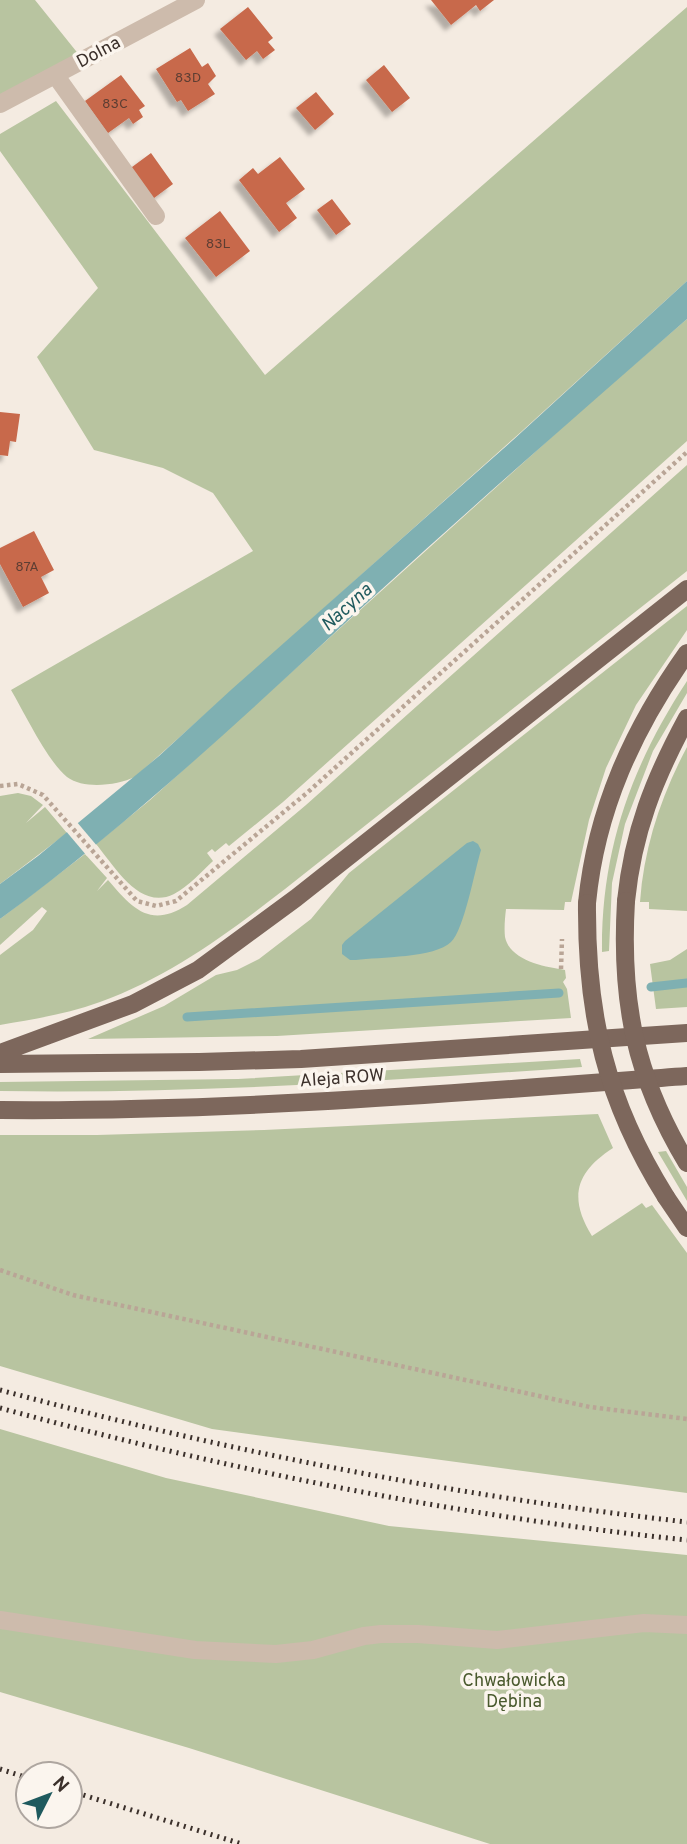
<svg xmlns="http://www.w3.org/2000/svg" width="687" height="1844" font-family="Overpass,sans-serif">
<defs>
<filter id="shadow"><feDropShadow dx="-6" dy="6" stdDeviation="2" flood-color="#0004"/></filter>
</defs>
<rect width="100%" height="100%" fill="#f4ebe1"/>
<path fill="#b8c4a0" d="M 0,0 L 35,0 L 80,56 L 0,97 Z
M 687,7 L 687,281 L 521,432 L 135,777 C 117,785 85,790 67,777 C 48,762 24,712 11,690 L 253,551 L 213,493 L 163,468 L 94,450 L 37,357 L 98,288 L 0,151 L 0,134 L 56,101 L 265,375 Z
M 687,319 L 687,441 L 283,802 L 229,846 L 226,843 L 215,852 L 212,849 L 207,853 L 213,861 C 201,872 189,886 174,894 C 140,911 115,867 96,844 L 150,800 L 586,406 Z
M 687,465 L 687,571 L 285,889 C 228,933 169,977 100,1002 C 68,1014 34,1019 0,1025 L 0,955 L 33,930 L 47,911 L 42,907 L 0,945 L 0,919 L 85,854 L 107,878 L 97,891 L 108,880 C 132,908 150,929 187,905 L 306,805 Z
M 687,606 L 687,630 L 636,705 L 606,768 L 589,820 L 571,902 L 565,902 L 564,910 L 506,909 C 505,918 504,928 505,937 C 510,961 545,967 565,970 L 566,978 L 563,982 L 567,989 L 571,1018 L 277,1036 L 88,1039 L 164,1006 L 216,975 L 237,970 L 259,959 L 311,919 L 349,873 L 364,861 Z
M 687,681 L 687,693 L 653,751 L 625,824 L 612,883 L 609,951 L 602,952 C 601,849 632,765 687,681 Z
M 687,747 L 687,911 L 649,909 L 649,902 L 640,902 C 644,847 661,796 687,747 Z
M 18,793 L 31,796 L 43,805 L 26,823 L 45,807 L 67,833 L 0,884 L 0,796 Z
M 687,949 L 687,1007 L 656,1009 L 650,964 L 670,960 Z
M 580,1059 L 582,1067 C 388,1081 195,1094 0,1091 L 0,1082 L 238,1079 Z
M 598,1114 L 613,1148 C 576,1172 568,1197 592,1236 L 642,1203 L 646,1208 L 652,1205 L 687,1253 L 687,1493 L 212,1429 L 0,1366 L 0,1135 L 97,1135 L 264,1130 Z
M 666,1151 L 687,1187 L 687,1201 L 658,1152 Z
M 0,1429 L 166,1478 L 389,1526 L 687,1555 L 687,1844 L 490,1844 L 189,1748 L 0,1692 Z"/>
<path fill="#7fb0b2" d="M 687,281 L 687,319 C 584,409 482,498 381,590 C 258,703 136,820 0,919 L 0,884 L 38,856 L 159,756 L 232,689 L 513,440 Z
M 473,841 L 478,844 L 481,850 C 475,869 464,930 451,942 C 435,958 379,957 356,960 L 350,960 L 342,954 L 342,945 L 345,941 L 467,843 Z"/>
<path fill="#f4ebe1" d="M 76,821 L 98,847 L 87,856 L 65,830 Z"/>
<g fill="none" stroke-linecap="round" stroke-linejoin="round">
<path stroke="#7fb0b2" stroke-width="9" d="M 651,987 L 687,983
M 187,1017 L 559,993"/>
</g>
<path fill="#c8694b" filter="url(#shadow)" d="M 431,0 L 494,0 L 480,11 L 476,5 L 451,25 Z
M 248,7 L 273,38 L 268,42 L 275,50 L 263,59 L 257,51 L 246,60 L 220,29 Z
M 190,48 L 202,67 L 208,63 L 216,76 L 208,84 L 215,94 L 188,111 L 181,100 L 177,102 L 156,69 Z
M 384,65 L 410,98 L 392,112 L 366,80 Z
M 121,75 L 145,106 L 139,110 L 143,117 L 133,124 L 129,118 L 108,133 L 85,101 Z
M 316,92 L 334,114 L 315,130 L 296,108 Z
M 151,153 L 173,184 L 150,201 L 128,170 Z
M 280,157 L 305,189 L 286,203 L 297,218 L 279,232 L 239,180 L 253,168 L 258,174 Z
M 332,199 L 351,224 L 336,235 L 317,210 Z
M 220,211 L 250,251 L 216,277 L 185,238 Z
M 0,412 L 20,414 L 16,442 L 10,441 L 8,456 L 0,455 Z
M 34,531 L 54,570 L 41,577 L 49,593 L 23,607 L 0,564 L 0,548 Z"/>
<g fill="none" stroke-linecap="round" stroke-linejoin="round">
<path stroke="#b9a596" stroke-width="4.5" stroke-dasharray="3.5 3.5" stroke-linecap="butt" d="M 0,786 L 18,784 L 43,795 L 137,901 L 156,906 L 176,901 L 308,792 L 687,452
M 561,969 L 562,939
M 0,1270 L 73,1295 L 590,1407 L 687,1419"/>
<path stroke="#cdbbac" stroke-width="18" d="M 56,76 L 156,216
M 0,104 L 196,0
M 0,1620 L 195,1650 L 276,1654 L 313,1650 L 364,1636 L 381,1634 L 418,1634 L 497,1640 L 644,1623 L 687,1625"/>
<path stroke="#7d675c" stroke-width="18" d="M 626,901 C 633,832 654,779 687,718
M 587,903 C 596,810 633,729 687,653
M 0,1053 L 133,1004 L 198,970 L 296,898 L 687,589
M 0,1064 L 199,1062 L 301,1059 L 687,1033
M 0,1110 C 230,1112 458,1093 687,1076
M 666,1197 L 687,1228"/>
<path stroke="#3b302b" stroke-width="5" stroke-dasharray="2 5" stroke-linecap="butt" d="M 0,1390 C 226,1451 454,1496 687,1522
M 0,1408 C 225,1469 455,1516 687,1540
M 0,1769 L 28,1778
M 70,1791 L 242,1844"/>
<path stroke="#7d675c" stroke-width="18" d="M 626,901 C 620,1001 635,1077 687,1163
M 587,903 C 586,1016 606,1101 666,1197"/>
</g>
<g text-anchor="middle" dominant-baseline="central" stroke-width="7" stroke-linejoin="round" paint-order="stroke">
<g font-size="14" fill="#5e3e33">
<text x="188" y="78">83D</text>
<text x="115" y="104">83C</text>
<text x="218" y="244">83L</text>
<text x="27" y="567">87A</text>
</g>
<g font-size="18" fill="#3b302b" stroke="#fbf5ee">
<text transform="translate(99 53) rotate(-28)">Dolna</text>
<text transform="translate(342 1079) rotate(-4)">Aleja ROW</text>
</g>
<g font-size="18" fill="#4a5a2e" stroke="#fbf5ee">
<text x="514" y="1681">Chwałowicka<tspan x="514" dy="21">Dębina</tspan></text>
</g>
<g font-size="19" font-style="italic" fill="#1f5a5e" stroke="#fbf5ee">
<text transform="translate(347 608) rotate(-42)">Nacyna</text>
</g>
</g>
<g transform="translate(49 1795) rotate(48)"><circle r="33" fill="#fbf5ee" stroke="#aea6a0" stroke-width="2"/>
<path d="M0-5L12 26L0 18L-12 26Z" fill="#1f5a5e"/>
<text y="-10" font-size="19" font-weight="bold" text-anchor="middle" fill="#3b302b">N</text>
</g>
</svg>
